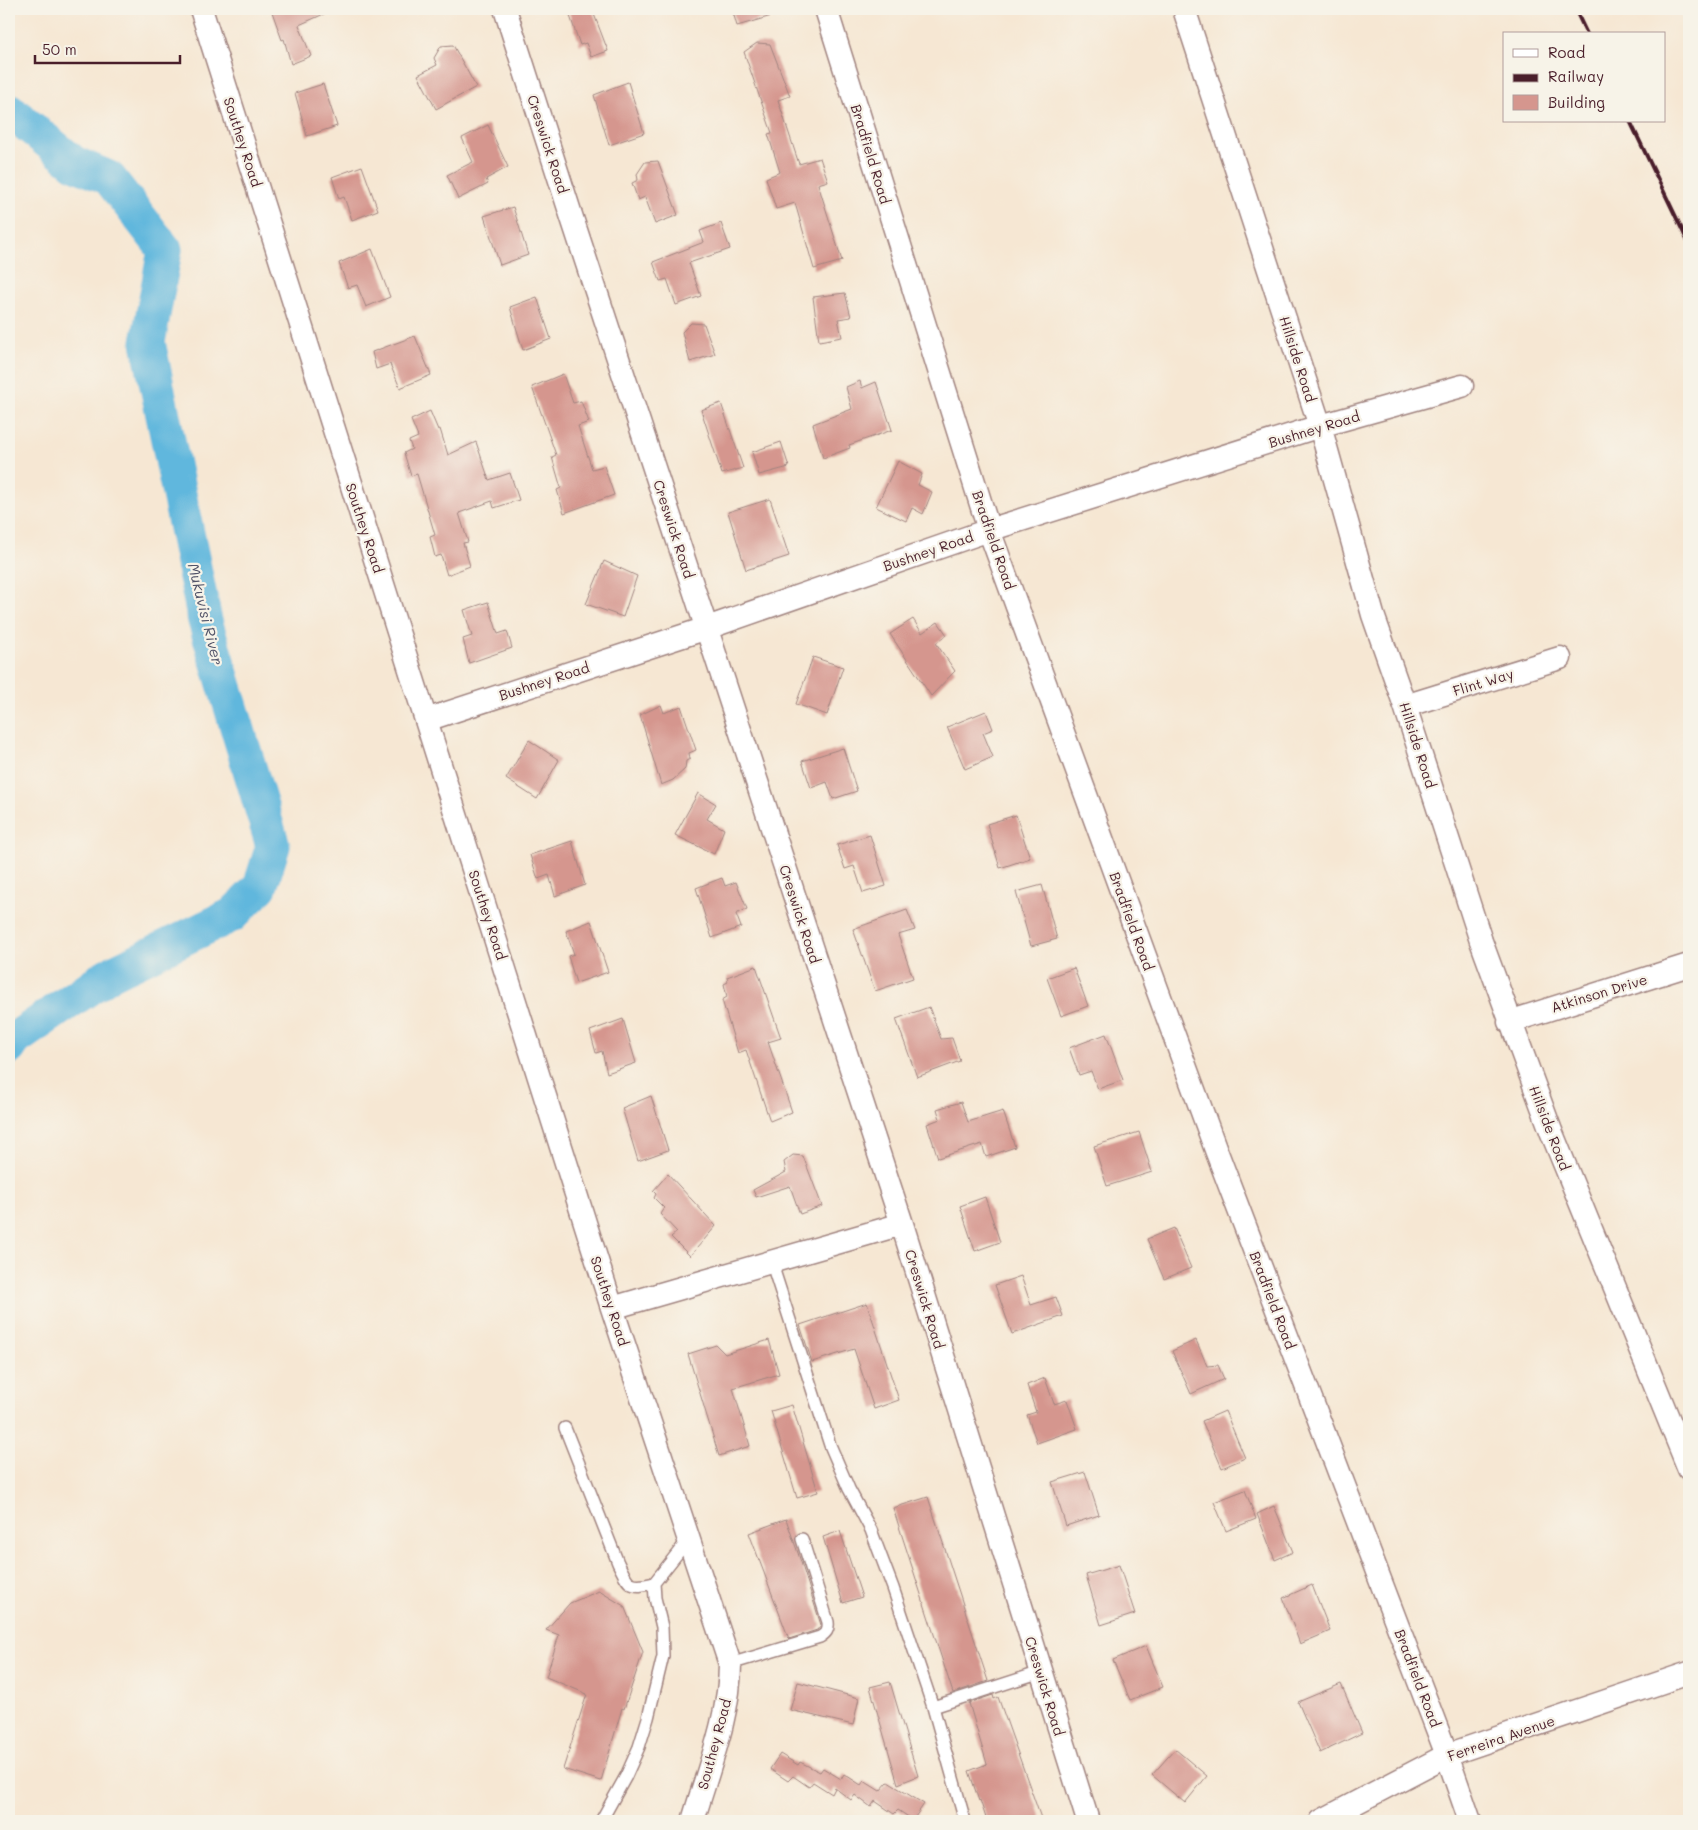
<svg xmlns="http://www.w3.org/2000/svg" width="1698" height="1830" font-family="Mali,sans-serif">
<rect width="100%" height="100%" fill="#f7f3e8"/>
<filter id="ink" filterUnits="userSpaceOnUse"><feTurbulence type="fractalNoise" baseFrequency=".02" numOctaves="2"/><feDisplacementMap in="SourceGraphic" scale="10" xChannelSelector="R" yChannelSelector="G"/><feConvolveMatrix kernelMatrix="1 2 1 2 8 2 1 2 1" color-interpolation-filters="sRGB"/></filter>
<filter id="wash" filterUnits="userSpaceOnUse"><feTurbulence type="fractalNoise" baseFrequency=".0096" numOctaves="4" result="noise"/><feDisplacementMap in="SourceGraphic" scale="20" xChannelSelector="R" yChannelSelector="G"/><feGaussianBlur stdDeviation="1.12" result="paint"/><feColorMatrix in="noise" values="0 0 0 0 0 0 0 0 0 0 0 0 0 0 0 0 0 1.4 0 .05"/><feComposite in="paint" operator="in"/></filter>
<g filter="url(#wash)">
<rect width="100%" height="100%" fill="#f6e7d3"/>
<g fill="none" stroke-linecap="round" stroke-linejoin="round">
<path stroke="#61b7dd" stroke-width="35" d="M 9,110 L 74,163 L 109,178 L 165,250 L 148,342 L 205,621 L 273,846 L 260,887 L 232,915 L 108,975 L 15,1039 L 9,1048"/>
</g>
<g id="blocks">
<path fill="#d5968e" d="M 271,9 L 335,9 L 299,25 L 311,56 L 291,64 L 284,39 L 282,40 Z
M 582,9 L 592,9 L 608,51 L 591,57 L 586,43 L 580,45 L 569,13 Z
M 732,9 L 782,9 L 782,13 L 737,26 Z
M 757,43 L 770,44 L 790,96 L 778,100 L 799,164 L 820,158 L 828,181 L 818,184 L 842,261 L 814,269 L 795,203 L 776,209 L 766,178 L 780,172 L 768,134 L 772,133 L 744,52 Z
M 453,45 L 476,87 L 436,109 L 418,75 L 437,65 L 434,58 L 441,46 Z
M 628,82 L 644,133 L 609,145 L 594,95 Z
M 323,84 L 337,126 L 307,136 L 295,93 Z
M 488,125 L 508,167 L 486,179 L 488,184 L 458,199 L 447,175 L 473,162 L 462,138 Z
M 658,161 L 678,215 L 655,224 L 645,197 L 638,200 L 632,183 L 638,180 L 637,174 L 645,162 Z
M 362,166 L 378,210 L 352,220 L 344,197 L 339,199 L 332,177 Z
M 513,207 L 528,255 L 500,265 L 484,216 Z
M 721,223 L 730,249 L 689,263 L 701,296 L 676,305 L 667,279 L 660,281 L 653,262 L 704,242 L 700,231 Z
M 372,249 L 390,297 L 366,307 L 357,285 L 348,288 L 339,263 Z
M 845,293 L 851,317 L 838,319 L 842,337 L 819,341 L 813,297 Z
M 537,297 L 551,339 L 523,350 L 510,307 Z
M 691,323 L 704,324 L 715,354 L 690,362 L 682,332 Z
M 415,336 L 431,375 L 400,388 L 390,364 L 376,369 L 372,352 Z
M 563,374 L 573,403 L 581,401 L 589,422 L 578,426 L 592,469 L 604,466 L 614,495 L 564,513 L 557,490 L 561,488 L 552,457 L 556,455 L 532,387 Z
M 860,381 L 862,388 L 876,382 L 892,430 L 849,445 L 850,448 L 823,458 L 813,424 L 852,409 L 846,387 Z
M 721,403 L 743,468 L 722,474 L 701,410 Z
M 430,411 L 438,430 L 440,429 L 448,455 L 476,442 L 489,480 L 510,473 L 519,500 L 494,508 L 492,501 L 459,513 L 468,542 L 463,543 L 470,566 L 447,575 L 441,555 L 435,557 L 430,537 L 435,535 L 417,474 L 411,476 L 404,453 L 412,449 L 409,441 L 418,437 L 411,420 Z
M 781,442 L 789,467 L 759,475 L 752,452 Z
M 898,461 L 922,474 L 918,485 L 932,492 L 923,514 L 912,508 L 906,521 L 876,507 Z
M 770,499 L 789,556 L 746,570 L 728,512 Z
M 604,561 L 637,576 L 623,617 L 586,604 Z
M 488,602 L 498,634 L 507,631 L 512,648 L 469,663 L 463,639 L 472,636 L 464,610 Z
M 913,619 L 922,633 L 938,622 L 947,635 L 936,643 L 955,671 L 931,696 L 890,634 Z
M 813,657 L 843,667 L 827,715 L 796,704 Z
M 661,705 L 664,713 L 681,706 L 696,750 L 689,753 L 690,759 L 686,761 L 685,769 L 673,780 L 661,785 L 640,715 Z
M 986,711 L 993,729 L 983,733 L 993,757 L 965,769 L 947,727 Z
M 529,740 L 559,760 L 537,799 L 506,779 Z
M 843,748 L 857,791 L 833,799 L 827,782 L 811,788 L 802,761 Z
M 698,793 L 716,804 L 707,819 L 724,829 L 714,854 L 675,835 Z
M 1016,815 L 1030,858 L 1000,868 L 987,824 Z
M 870,835 L 886,886 L 863,893 L 854,866 L 845,869 L 837,845 Z
M 572,841 L 585,885 L 555,896 L 549,875 L 538,879 L 530,855 Z
M 722,878 L 725,886 L 736,882 L 747,909 L 736,914 L 741,927 L 712,938 L 696,888 Z
M 1042,885 L 1057,939 L 1031,946 L 1016,892 Z
M 907,910 L 915,930 L 898,935 L 913,978 L 875,991 L 853,929 Z
M 591,921 L 608,972 L 576,983 L 568,956 L 574,954 L 566,931 Z
M 756,966 L 781,1038 L 768,1042 L 792,1112 L 770,1121 L 746,1050 L 738,1053 L 722,1000 L 727,997 L 724,984 L 728,982 L 727,977 Z
M 1074,968 L 1088,1006 L 1061,1016 L 1047,978 Z
M 929,1007 L 941,1039 L 952,1038 L 960,1061 L 917,1077 L 896,1019 Z
M 623,1019 L 636,1063 L 607,1073 L 602,1051 L 596,1053 L 590,1031 Z
M 1106,1034 L 1123,1080 L 1098,1089 L 1091,1071 L 1079,1075 L 1069,1048 Z
M 651,1096 L 668,1150 L 638,1161 L 622,1108 Z
M 961,1102 L 968,1122 L 1003,1111 L 1015,1147 L 986,1157 L 982,1144 L 938,1158 L 927,1124 L 940,1119 L 937,1109 Z
M 1139,1132 L 1152,1172 L 1107,1186 L 1094,1146 Z
M 793,1155 L 803,1156 L 822,1206 L 800,1214 L 790,1186 L 756,1197 L 753,1190 L 786,1172 L 784,1162 Z
M 668,1174 L 716,1226 L 690,1256 L 671,1237 L 677,1232 L 660,1214 L 664,1208 L 654,1198 L 656,1194 L 653,1191 Z
M 985,1197 L 1000,1242 L 975,1251 L 960,1206 Z
M 1174,1228 L 1191,1268 L 1164,1279 L 1147,1239 Z
M 1021,1276 L 1031,1305 L 1056,1297 L 1063,1316 L 1012,1334 L 995,1285 Z
M 867,1303 L 899,1400 L 874,1409 L 854,1349 L 812,1362 L 800,1325 Z
M 769,1340 L 779,1374 L 733,1388 L 750,1446 L 719,1456 L 688,1354 L 716,1345 L 725,1354 Z
M 1196,1340 L 1207,1366 L 1218,1365 L 1224,1379 L 1191,1394 L 1172,1351 Z
M 1045,1378 L 1054,1404 L 1067,1400 L 1077,1429 L 1037,1443 L 1027,1415 L 1036,1412 L 1027,1385 Z
M 792,1405 L 818,1492 L 797,1498 L 771,1411 Z
M 1225,1411 L 1245,1458 L 1222,1468 L 1202,1421 Z
M 1085,1472 L 1099,1515 L 1066,1526 L 1052,1482 Z
M 1245,1490 L 1256,1519 L 1226,1531 L 1214,1502 Z
M 928,1497 L 988,1681 L 953,1693 L 893,1508 Z
M 1274,1506 L 1293,1552 L 1275,1560 L 1257,1514 Z
M 786,1519 L 799,1556 L 821,1625 L 817,1630 L 789,1639 L 749,1533 Z
M 840,1531 L 862,1597 L 843,1603 L 823,1537 Z
M 1119,1565 L 1135,1614 L 1101,1625 L 1086,1575 Z
M 1312,1585 L 1330,1631 L 1300,1644 L 1283,1598 Z
M 599,1591 L 624,1606 L 643,1652 L 624,1709 L 622,1708 L 601,1781 L 563,1769 L 587,1694 L 546,1677 L 559,1635 L 546,1630 L 570,1603 Z
M 1146,1646 L 1163,1687 L 1130,1700 L 1113,1660 Z
M 798,1682 L 859,1698 L 853,1725 L 790,1710 Z
M 890,1682 L 918,1776 L 898,1784 L 870,1687 Z
M 1341,1684 L 1362,1733 L 1320,1753 L 1298,1702 Z
M 993,1695 L 994,1699 L 998,1697 L 1042,1821 L 987,1821 L 980,1800 L 979,1801 L 969,1771 L 987,1764 L 969,1703 Z
M 1175,1749 L 1207,1776 L 1185,1803 L 1152,1775 Z
M 780,1754 L 798,1765 L 800,1762 L 820,1772 L 823,1768 L 841,1779 L 844,1774 L 861,1785 L 864,1781 L 880,1791 L 888,1782 L 924,1804 L 913,1820 L 898,1810 L 894,1814 L 875,1801 L 871,1807 L 855,1795 L 851,1800 L 835,1788 L 832,1794 L 813,1782 L 809,1787 L 793,1776 L 788,1781 L 770,1769 Z"/>
</g>
</g>
<g filter="url(#ink)">
<use href="#blocks" fill-opacity="0" stroke="#a0837f" stroke-width="1"/>
<g fill="none" stroke-linecap="round" stroke-linejoin="round">
<defs>
<path id="lane" d="M 771,1261 L 830,1445 L 849,1489 L 871,1530 L 893,1588 L 933,1707 L 965,1821
M 565,1428 L 618,1563 C 629,1585 629,1589 654,1583
M 730,1664 L 820,1637 C 826,1633 829,1630 828,1622 L 802,1539
M 933,1707 L 1041,1672
M 601,1821 L 626,1776 L 639,1747 L 648,1718 L 663,1656 L 662,1627 L 655,1598 L 654,1583 L 688,1540"/>
<path id="street" d="M 201,9 L 612,1308 L 730,1664 C 730,1716 707,1772 693,1821
M 505,9 L 572,218 L 902,1224 L 1088,1821
M 826,9 L 989,530 L 1216,1150 L 1447,1755 L 1470,1821
M 1184,9 L 1320,426 L 1373,615 L 1405,706 L 1481,941 L 1551,1131 L 1689,1469
M 1405,706 L 1560,658
M 426,720 L 707,628 L 989,530 L 1320,426 L 1462,386
M 1509,1022 L 1689,965
M 612,1308 L 902,1224
M 1321,1821 L 1447,1755 L 1689,1673"/>
</defs>
<use href="#lane" stroke="#a0837f" stroke-width="14"/>
<use href="#street" stroke="#a0837f" stroke-width="25"/>
<use href="#lane" stroke="#fff" stroke-width="11"/>
<use href="#street" stroke="#fff" stroke-width="22"/>
<path stroke="#4a1f2b" stroke-width="4" d="M 1575,9 L 1587,34
M 1630,121 L 1689,244"/>
</g>
</g>
<g text-anchor="middle" dominant-baseline="central" stroke-width="4.5" stroke-linejoin="round" paint-order="stroke">
<g font-size="14" fill="#4a1f2b" stroke="#f7f3e8">
<text transform="translate(243 142) rotate(72)">Southey Road</text>
<text transform="translate(548 144) rotate(72)">Creswick Road</text>
<text transform="translate(871 154) rotate(73)">Bradfield Road</text>
<text transform="translate(1298 359) rotate(72)">Hillside Road</text>
<text transform="translate(1314 429) rotate(-17)">Bushney Road</text>
<text transform="translate(365 528) rotate(72)">Southey Road</text>
<text transform="translate(674 529) rotate(72)">Creswick Road</text>
<text transform="translate(994 540) rotate(71)">Bradfield Road</text>
<text transform="translate(928 551) rotate(-19)">Bushney Road</text>
<text transform="translate(544 681) rotate(-18)">Bushney Road</text>
<text transform="translate(1483 682) rotate(-17)">Flint Way</text>
<text transform="translate(1418 745) rotate(72)">Hillside Road</text>
<text transform="translate(800 914) rotate(72)">Creswick Road</text>
<text transform="translate(488 915) rotate(72)">Southey Road</text>
<text transform="translate(1132 921) rotate(70)">Bradfield Road</text>
<text transform="translate(1599 993) rotate(-17)">Atkinson Drive</text>
<text transform="translate(1550 1128) rotate(69)">Hillside Road</text>
<text transform="translate(925 1299) rotate(73)">Creswick Road</text>
<text transform="translate(1273 1300) rotate(69)">Bradfield Road</text>
<text transform="translate(610 1301) rotate(72)">Southey Road</text>
<text transform="translate(1418 1678) rotate(69)">Bradfield Road</text>
<text transform="translate(1045 1686) rotate(73)">Creswick Road</text>
<text transform="translate(1501 1738) rotate(-19)">Ferreira Avenue</text>
<text transform="translate(714 1744) rotate(-75)">Southey Road</text>
</g>
<g font-size="15" font-style="italic" fill="#525469" stroke="#f7f3e8">
<text transform="translate(206 614) rotate(76)">Mukuvisi River</text>
</g>
</g>
<rect width="1698" height="1830" fill="none" stroke="#f7f3e8" stroke-width="30"/>
<rect x="1503" y="32" width="162" height="90" fill="#f7f3e8" stroke="#b29e9c"/>
<rect x="1513" y="49" width="25" height="8" fill="#ffffff" stroke="#b29e9c"/>
<text x="1548" y="58" font-size="15" fill="#4a1f2b">Road</text>
<rect x="1513" y="74" width="25" height="8" fill="#4a1f2b" stroke="#b29e9c"/>
<text x="1548" y="82" font-size="15" fill="#4a1f2b">Railway</text>
<rect x="1513" y="95" width="25" height="15" fill="#d5968e" stroke="#b29e9c"/>
<text x="1548" y="108" font-size="15" fill="#4a1f2b">Building</text>
<path d="M35 55v8h145v-8" fill="none" stroke="#4a1f2b" stroke-width="2.5"/>
<text x="42" y="55" font-size="15" fill="#4a1f2b" stroke="#f7f3e8" stroke-width="4" paint-order="stroke">50 m</text>
</svg>
